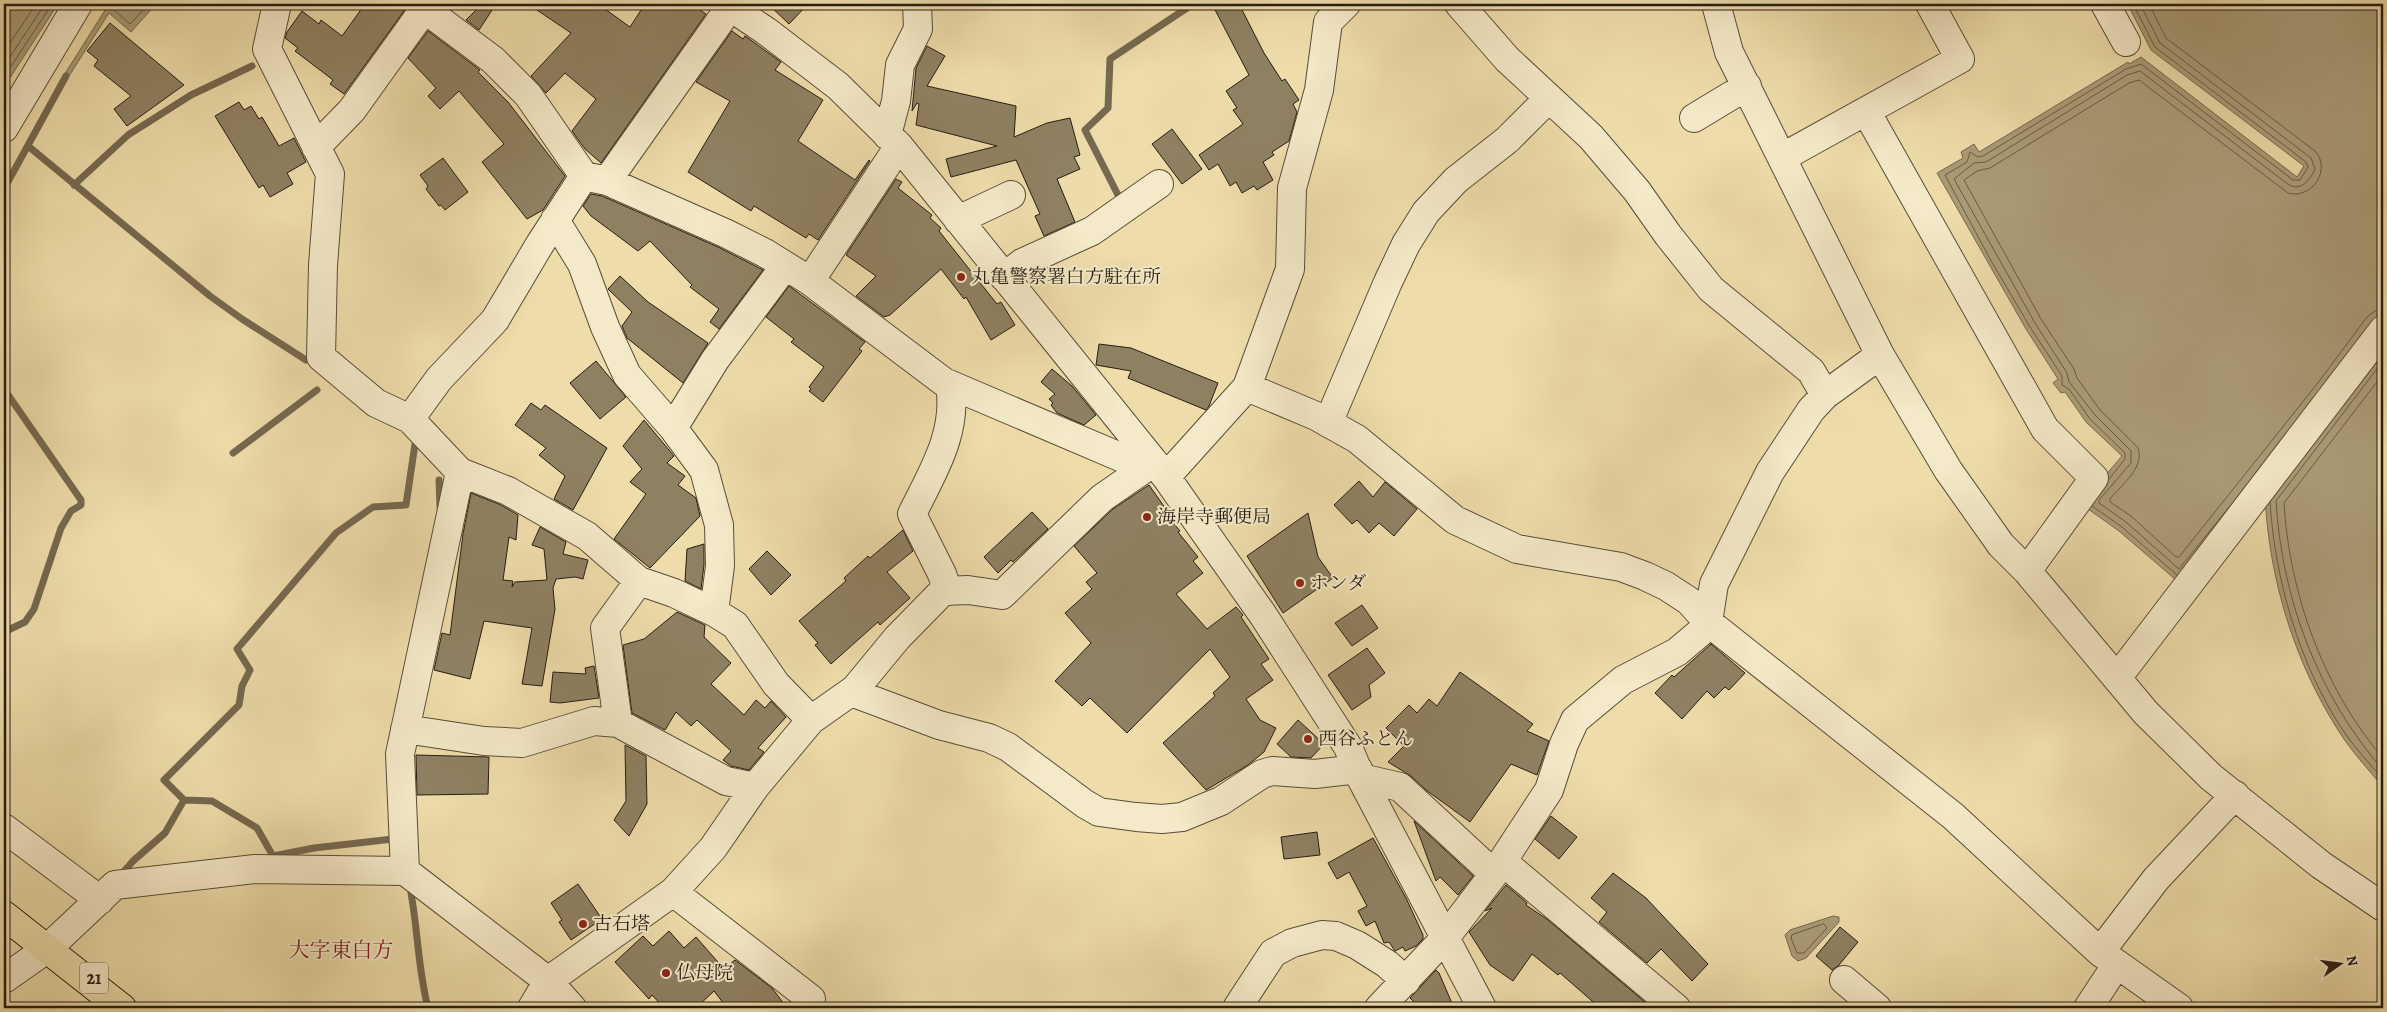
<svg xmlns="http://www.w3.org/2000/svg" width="2387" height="1012" font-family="Alegreya,'Noto Serif JP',serif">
<rect width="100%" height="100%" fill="#eeddab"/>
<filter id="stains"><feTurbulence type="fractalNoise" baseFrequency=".004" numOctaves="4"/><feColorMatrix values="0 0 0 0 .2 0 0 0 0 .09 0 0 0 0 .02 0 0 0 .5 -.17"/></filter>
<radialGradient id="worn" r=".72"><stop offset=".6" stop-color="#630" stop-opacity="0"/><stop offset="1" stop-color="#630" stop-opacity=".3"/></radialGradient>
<path fill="#aa9c77" stroke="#75694f" d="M 4,4 L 58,4 L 4,87 Z
M 109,4 L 156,4 L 131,32 L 109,13 L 69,76 L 66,76 L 66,72 Z
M 2131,4 L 2383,4 L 2383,326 L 2176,580 L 2119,531 L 2081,504 L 2122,456 L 2086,422 L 2065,392 L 2061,393 L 2053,383 L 2058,379 L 2026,329 L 1937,173 L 1963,158 L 1961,152 L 1974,144 L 1979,152 L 2128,62 L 2129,64 L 2141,57 L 2297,177 L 2304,166 L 2151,50 L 2128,5 Z
M 2383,342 L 2383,787 C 2368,769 2351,751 2338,730 C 2294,661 2269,578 2265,496 Z
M 1833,916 L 1839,917 L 1839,922 L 1806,958 L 1798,961 L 1792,956 L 1785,935 L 1790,930 Z"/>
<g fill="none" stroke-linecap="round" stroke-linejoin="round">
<path stroke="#685c44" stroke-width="1" d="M 113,4 L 113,9 L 130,24 L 149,4
M 2140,4 L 2160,43 L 2311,158 L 2315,169 C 2310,180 2302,191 2289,185 L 2140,71 L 2127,75 L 1986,162 L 1974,163 L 1954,179 L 2035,323 L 2067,373 L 2069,382 L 2095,415 L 2131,451 L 2131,463 L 2099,500 L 2099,503 L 2126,522 L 2179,569 L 2230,506
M 2149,4 L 2166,38 L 2315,151 C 2332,169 2312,200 2288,193 L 2139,80 L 2129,83 L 1990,168 L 1977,171 L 1964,180 L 2041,319 L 2074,369 L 2077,378 L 2100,410 L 2138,448 C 2145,468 2121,485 2110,499 L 2110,502 L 2131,516 L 2176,557 L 2179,557 L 2317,384 L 2367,317 L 2375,311 L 2383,310
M 4,52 L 36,4
M 4,66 L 45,4
M 4,77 L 52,4
M 2383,361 L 2276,501 C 2282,600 2318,695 2383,770
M 2383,374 L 2284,503 C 2289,593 2324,690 2383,758
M 2109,479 L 2125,459 L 2125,453 L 2090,419 L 2069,389 L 2062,385 L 2062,376 L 2030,327 L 1990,259 L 1945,175 L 1967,162 L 1970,152 L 1978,157 L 1983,156 L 2126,69 L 2141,64 L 2293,180 L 2300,180 L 2308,167 L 2306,162 L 2155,47 L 2133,4
M 2270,502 C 2275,580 2299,663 2342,729 C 2354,747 2369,763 2383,779
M 2092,506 L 2122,527 L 2177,575
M 1824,924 L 1827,928 L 1804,953 L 1797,953 L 1791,938 L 1792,935 Z"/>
<path stroke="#75694f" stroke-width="7" d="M 28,146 L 210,296 L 242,319 L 306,360
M 74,185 L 128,135 L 191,95 L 252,66
M 4,189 L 66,76
M 1119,197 L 1085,130 L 1108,108 L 1110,59 L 1193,4
M 4,389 L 81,500 L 81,505 L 71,511 L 61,528 L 34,609 L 25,622 L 4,632
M 233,453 L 317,390
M 439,480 L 440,507
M 184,800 L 212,801 L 257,828 L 273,856 L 314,848 L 393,839 L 393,835
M 120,876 L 133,861 L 165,833 L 184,800 L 164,780 L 239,705 L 242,686 L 250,670 L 237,649 L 336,533 L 373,507 L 406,505 L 415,444
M 411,893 C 418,932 418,969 428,1008"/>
</g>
<path fill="#8e8162" stroke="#261d12" d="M 365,4 L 403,4 L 404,11 L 344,94 L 330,84 L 333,80 L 295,51 L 298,48 L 285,38 L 287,32 L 302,11 L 319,24 L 321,20 L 342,36 Z
M 482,4 L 496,4 L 479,30 L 466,20 Z
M 528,4 L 598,4 L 630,27 L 645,4 L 691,4 L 706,14 L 601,163 L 585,149 L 572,131 L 596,99 L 565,73 L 546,93 L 531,76 L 571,33 Z
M 768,4 L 808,4 L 789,24 Z
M 1212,4 L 1239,4 L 1264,53 L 1282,81 L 1285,79 L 1299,100 L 1293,104 L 1297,112 L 1289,141 L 1272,152 L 1274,155 L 1263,162 L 1273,180 L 1257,190 L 1254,186 L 1242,193 L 1236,182 L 1230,186 L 1218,164 L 1209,170 L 1199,155 L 1243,124 L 1233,110 L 1237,108 L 1226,91 L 1249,75 Z
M 110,23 L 184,85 L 127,126 L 114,109 L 131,96 L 94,66 L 98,60 L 87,51 Z
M 428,31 L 480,70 L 478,72 L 508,102 L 565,176 L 543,210 L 527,219 L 482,162 L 504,144 L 459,91 L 440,109 L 428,96 L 436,88 L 408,58 Z
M 732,31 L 743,39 L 745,36 L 781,62 L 775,70 L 823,100 L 798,141 L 855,180 L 869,160 L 870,161 L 818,240 L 809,234 L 806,238 L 754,206 L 751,211 L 688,172 L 730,101 L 696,82 Z
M 927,46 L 945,56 L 927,86 L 1016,106 L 1014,137 L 1047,123 L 1070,118 L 1080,155 L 1074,157 L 1080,169 L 1057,179 L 1075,222 L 1044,236 L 1035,216 L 1040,214 L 1016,160 L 951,177 L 946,159 L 997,146 L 916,125 L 919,104 L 917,103 L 912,111 L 916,68 Z
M 239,102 L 244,110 L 251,106 L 259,119 L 262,117 L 279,146 L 294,138 L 306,162 L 287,173 L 293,184 L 270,197 L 263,185 L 259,188 L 215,116 Z
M 1172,129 L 1202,169 L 1182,184 L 1152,144 Z
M 443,158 L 468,192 L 445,210 L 441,205 L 439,206 L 426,189 L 428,186 L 420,175 Z
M 896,179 L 902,182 L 898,188 L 932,215 L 930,218 L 941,228 L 939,231 L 997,304 L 1001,302 L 1015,325 L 991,340 L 966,297 L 964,299 L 941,269 L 890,315 L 884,317 L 856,296 L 876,276 L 846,255 Z
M 591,194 L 602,196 L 718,247 L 763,270 L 719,329 L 710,322 L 719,309 L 690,287 L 692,285 L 650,241 L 638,251 L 591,216 L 583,206 Z
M 620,276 L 648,302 L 708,343 L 683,383 L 627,338 L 622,326 L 632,312 L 608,289 Z
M 789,286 L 865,342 L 859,349 L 862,351 L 823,402 L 809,391 L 811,389 L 809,387 L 824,367 L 791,342 L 794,339 L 766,317 Z
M 1099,344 L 1131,348 L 1218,383 L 1209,406 L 1206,410 L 1128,378 L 1131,371 L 1096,365 Z
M 596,361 L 626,397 L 600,419 L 570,383 Z
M 1052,369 L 1072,386 L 1096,415 L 1084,425 L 1057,413 L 1051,405 L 1053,403 L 1049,399 L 1055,394 L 1041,382 Z
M 531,403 L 541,410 L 545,405 L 607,448 L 573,510 L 554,499 L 565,476 L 539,455 L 546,448 L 515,425 Z
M 644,420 L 674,456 L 667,463 L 685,476 L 678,485 L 696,498 L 700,516 L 650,568 L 614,539 L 646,494 L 630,482 L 642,469 L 623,446 Z
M 1359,481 L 1373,497 L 1385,482 L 1417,509 L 1394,536 L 1379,523 L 1369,533 L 1357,520 L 1352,524 L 1334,505 Z
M 1149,485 L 1173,519 L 1171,520 L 1180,531 L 1178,532 L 1198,557 L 1193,561 L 1203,573 L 1176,594 L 1207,629 L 1236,607 L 1243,615 L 1241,617 L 1269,659 L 1261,664 L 1273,680 L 1246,699 L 1260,720 L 1276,728 L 1264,752 L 1248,765 L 1206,790 L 1163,743 L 1215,696 L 1213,693 L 1230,677 L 1210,649 L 1127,733 L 1090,698 L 1082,706 L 1055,681 L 1091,643 L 1065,613 L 1092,589 L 1086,582 L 1097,573 L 1074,546 L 1113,509 Z
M 471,493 L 501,505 L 518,515 L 516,540 L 509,537 L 503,580 L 513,581 L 512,587 L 515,582 L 547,580 L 544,549 L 532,545 L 540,527 L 566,542 L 563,554 L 588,560 L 583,579 L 575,577 L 556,579 L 553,588 L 555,609 L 542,686 L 522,684 L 532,628 L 484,621 L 470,679 L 434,670 L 442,633 L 450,635 L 463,534 Z
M 1032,512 L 1048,529 L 1013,562 L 1011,560 L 998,573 L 984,557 Z
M 1308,513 L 1318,557 L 1333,578 L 1283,613 L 1247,556 Z
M 903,530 L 913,551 L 887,572 L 910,598 L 880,625 L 878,622 L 831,664 L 815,645 L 818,643 L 799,621 L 846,581 L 844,578 L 868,556 L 870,558 Z
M 704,544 L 704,565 L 701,589 L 685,581 L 687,549 Z
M 767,551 L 791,575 L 771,595 L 749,569 Z
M 1362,605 L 1378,628 L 1352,646 L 1335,623 Z
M 677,612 L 705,625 L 704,637 L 731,663 L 711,684 L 744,715 L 756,700 L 765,708 L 771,701 L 786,717 L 758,748 L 764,752 L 749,770 L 731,766 L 723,760 L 731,751 L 697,720 L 691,726 L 676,712 L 665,730 L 632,713 L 623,645 L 644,639 Z
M 1711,644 L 1745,673 L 1729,690 L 1725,687 L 1714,698 L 1707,691 L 1682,719 L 1655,693 L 1672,675 L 1674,677 Z
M 1367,648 L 1385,673 L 1369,685 L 1371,697 L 1352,710 L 1328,675 Z
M 594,666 L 599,698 L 560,703 L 550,702 L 553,672 L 586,674 L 585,668 Z
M 1460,672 L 1533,724 L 1527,731 L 1549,741 L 1537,775 L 1511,764 L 1470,822 L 1426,790 L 1411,776 L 1388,762 L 1404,746 L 1386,728 L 1409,705 L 1417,713 L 1429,699 L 1437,706 Z
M 1298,720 L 1324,744 L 1311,758 L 1291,757 L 1277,744 Z
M 625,745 L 646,756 L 647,804 L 629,836 L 614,820 L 626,801 Z
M 416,755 L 489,757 L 488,794 L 417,795 Z
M 1551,816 L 1577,837 L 1559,859 L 1535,839 Z
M 1414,821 L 1473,876 L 1458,895 L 1440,877 L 1436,881 Z
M 1317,832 L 1320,855 L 1284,859 L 1281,837 Z
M 1373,838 L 1406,898 L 1423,935 L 1423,939 L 1416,946 L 1405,951 L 1403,947 L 1395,951 L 1389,942 L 1384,943 L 1375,921 L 1366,926 L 1358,911 L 1367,906 L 1349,872 L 1337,879 L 1328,863 Z
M 1613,873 L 1646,898 L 1708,964 L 1692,981 L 1661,949 L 1647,963 L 1599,922 L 1607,912 L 1591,898 Z
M 578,884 L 602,919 L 571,940 L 559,922 L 562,920 L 551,903 Z
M 1506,885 L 1527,903 L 1526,905 L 1548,920 L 1652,1008 L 1600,1008 L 1560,973 L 1558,975 L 1532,954 L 1513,981 L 1490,965 L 1469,932 L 1492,908 L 1485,911 Z
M 1840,927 L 1858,942 L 1839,965 L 1832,970 L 1816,956 Z
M 669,931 L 684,948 L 696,937 L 724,969 L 735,960 L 772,988 L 787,1008 L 727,1008 L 714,991 L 696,1008 L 664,1008 L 652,995 L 649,999 L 615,962 L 643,936 L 653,946 Z
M 1436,970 L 1439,973 L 1454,1008 L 1420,1008 L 1410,998 Z"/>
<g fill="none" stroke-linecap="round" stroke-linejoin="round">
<defs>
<path id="minor" d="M 277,4 L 267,49 L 330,174 L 323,265 L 321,357 L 376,403 L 410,419
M 418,4 L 493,60 L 528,95 L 584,176 L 607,181 L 725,233 L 765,253 L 810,281 L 944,382 L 1132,462 L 1154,462
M 726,4 L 766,31 L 838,86 L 899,146 L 1166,477 L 1263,615 L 1348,747 L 1361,778 L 1482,1008
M 1716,4 L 1729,52 L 1880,355 L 1948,470 L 2001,545 L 2027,571 L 2146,713 L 2211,777 L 2321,865 L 2383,907
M 2105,4 L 2126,42
M 1866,111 L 2045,429 L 2094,478 L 2027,571
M 1694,118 L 1747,86
M 4,128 L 78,4
M 887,135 L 896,101 L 900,65 L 918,29 L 917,4
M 316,147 L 352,110 L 425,8
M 1783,157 L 1960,59 L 1930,4
M 607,181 L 730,7
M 555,220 L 582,264 L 605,327 L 627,375 L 673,428 L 704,470 L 719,525 L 720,566 L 714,612 L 735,625 L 776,684 L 811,720
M 958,220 L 1011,195
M 1004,277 L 1022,263 L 1092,231 L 1159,184
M 810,281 L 899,146
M 1247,387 L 1316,416 L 1357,439 L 1455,520 L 1517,549 L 1621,567 L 1645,576 L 1666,586 L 1689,601 L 1708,622 L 1953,816 L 2100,952 L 2179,1008
M 1825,395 L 1880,355
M 1328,423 L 1388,282 L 1406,244 L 1426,212 L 1456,180 L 1507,140 L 1549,98
M 673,428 L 715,360 L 785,266
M 460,472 L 508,491 L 587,536 L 639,581 L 674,593 L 714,612
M 1166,477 L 1247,387 L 1290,269 L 1292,188 L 1319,90 L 1328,22 L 1346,4
M 948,591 L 942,574 L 912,514 C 932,473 958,433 950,385
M 2117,678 L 2383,330
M 851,692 L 939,725 L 989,738 L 1008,747 L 1085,804 L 1099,812 L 1136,817 L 1162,819 L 1182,817 L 1221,801 L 1262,774 L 1272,771 L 1315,774 L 1358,769
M 618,723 L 605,628 L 639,581
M 405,729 L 484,741 L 522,743 L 594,721 L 618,723 L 726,781 L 755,787
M 1361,778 L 1400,787 L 1494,874
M 4,828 L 100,900
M 1502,861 L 1676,1008
M 405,871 L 400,754 L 460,472 L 410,419 L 439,379 L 495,320 L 540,244 L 584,176
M 673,892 L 811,999
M 2100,952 L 2156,879 L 2235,795
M 4,979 L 48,948 L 115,885 L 255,869 L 405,871 L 548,981 L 572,1008
M 1844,980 L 1877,1008
M 532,1008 L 548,981 L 673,892 L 713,848 L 755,787 L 811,720 L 855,689 L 897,638 L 943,591 L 968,590 L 1002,595 L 1102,498 L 1154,462
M 1237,1008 L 1273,953 L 1292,943 L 1322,935 L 1336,936 L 1357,945 L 1387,964 L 1406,981
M 1379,1008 L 1445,938 L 1494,874 L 1549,790 L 1564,744 L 1575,720 L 1623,680 L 1677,652 L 1703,630 L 1708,622 L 1714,584 L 1770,472 L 1811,410 L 1825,395 L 1811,371 L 1711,289 L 1668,235 L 1637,191 L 1591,137 L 1507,59 L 1459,4
M 2088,1008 L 2117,964"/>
<path id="major" d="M 4,915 L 122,1008"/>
</defs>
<use href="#minor" stroke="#584d38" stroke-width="30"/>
<use href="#major" stroke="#261d12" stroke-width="30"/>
<use href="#minor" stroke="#f4e9c8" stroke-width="28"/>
<use href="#major" stroke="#eeddab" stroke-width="28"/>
</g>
<g fill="#8f2418" stroke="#f4e9c8" stroke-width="2">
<circle cx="961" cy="277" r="5"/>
<circle cx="1147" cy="517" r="5"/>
<circle cx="1300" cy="583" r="5"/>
<circle cx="1308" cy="739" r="5"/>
<circle cx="583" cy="924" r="5"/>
<circle cx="666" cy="973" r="5"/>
</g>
<g text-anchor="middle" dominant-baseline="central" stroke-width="4" stroke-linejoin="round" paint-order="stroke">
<rect fill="#f4e9c8" stroke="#645a49" stroke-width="1" x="80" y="962.5" width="28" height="31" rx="4"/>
<g font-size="18" font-weight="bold" fill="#261d12">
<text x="94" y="978">21</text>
</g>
<g font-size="19" fill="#261d12" stroke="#f4e9c8" text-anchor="start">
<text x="971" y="277">丸亀警察署白方駐在所</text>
<text x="1157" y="517">海岸寺郵便局</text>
<text x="1310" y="583">ホンダ</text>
<text x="1318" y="739">西谷ふとん</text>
<text x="593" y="924">古石塔</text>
<text x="676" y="973">仏母院</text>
</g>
<g font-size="21" fill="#7a1f14" stroke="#f4e9c8">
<text x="341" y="950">大字東白方</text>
</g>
</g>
<rect width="2387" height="1012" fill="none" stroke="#eeddab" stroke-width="20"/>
<rect x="5" y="5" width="2377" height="1002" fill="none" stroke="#261d12" stroke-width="2.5"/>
<rect x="10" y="10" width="2367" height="992" fill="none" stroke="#261d12"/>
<g transform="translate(2340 964) rotate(76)" stroke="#f4e9c8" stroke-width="4" paint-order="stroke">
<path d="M0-4L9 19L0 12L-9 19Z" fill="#261d12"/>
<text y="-8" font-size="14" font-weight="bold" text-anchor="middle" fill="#261d12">N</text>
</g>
<rect width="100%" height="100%" filter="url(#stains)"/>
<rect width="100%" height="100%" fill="url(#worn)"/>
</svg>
